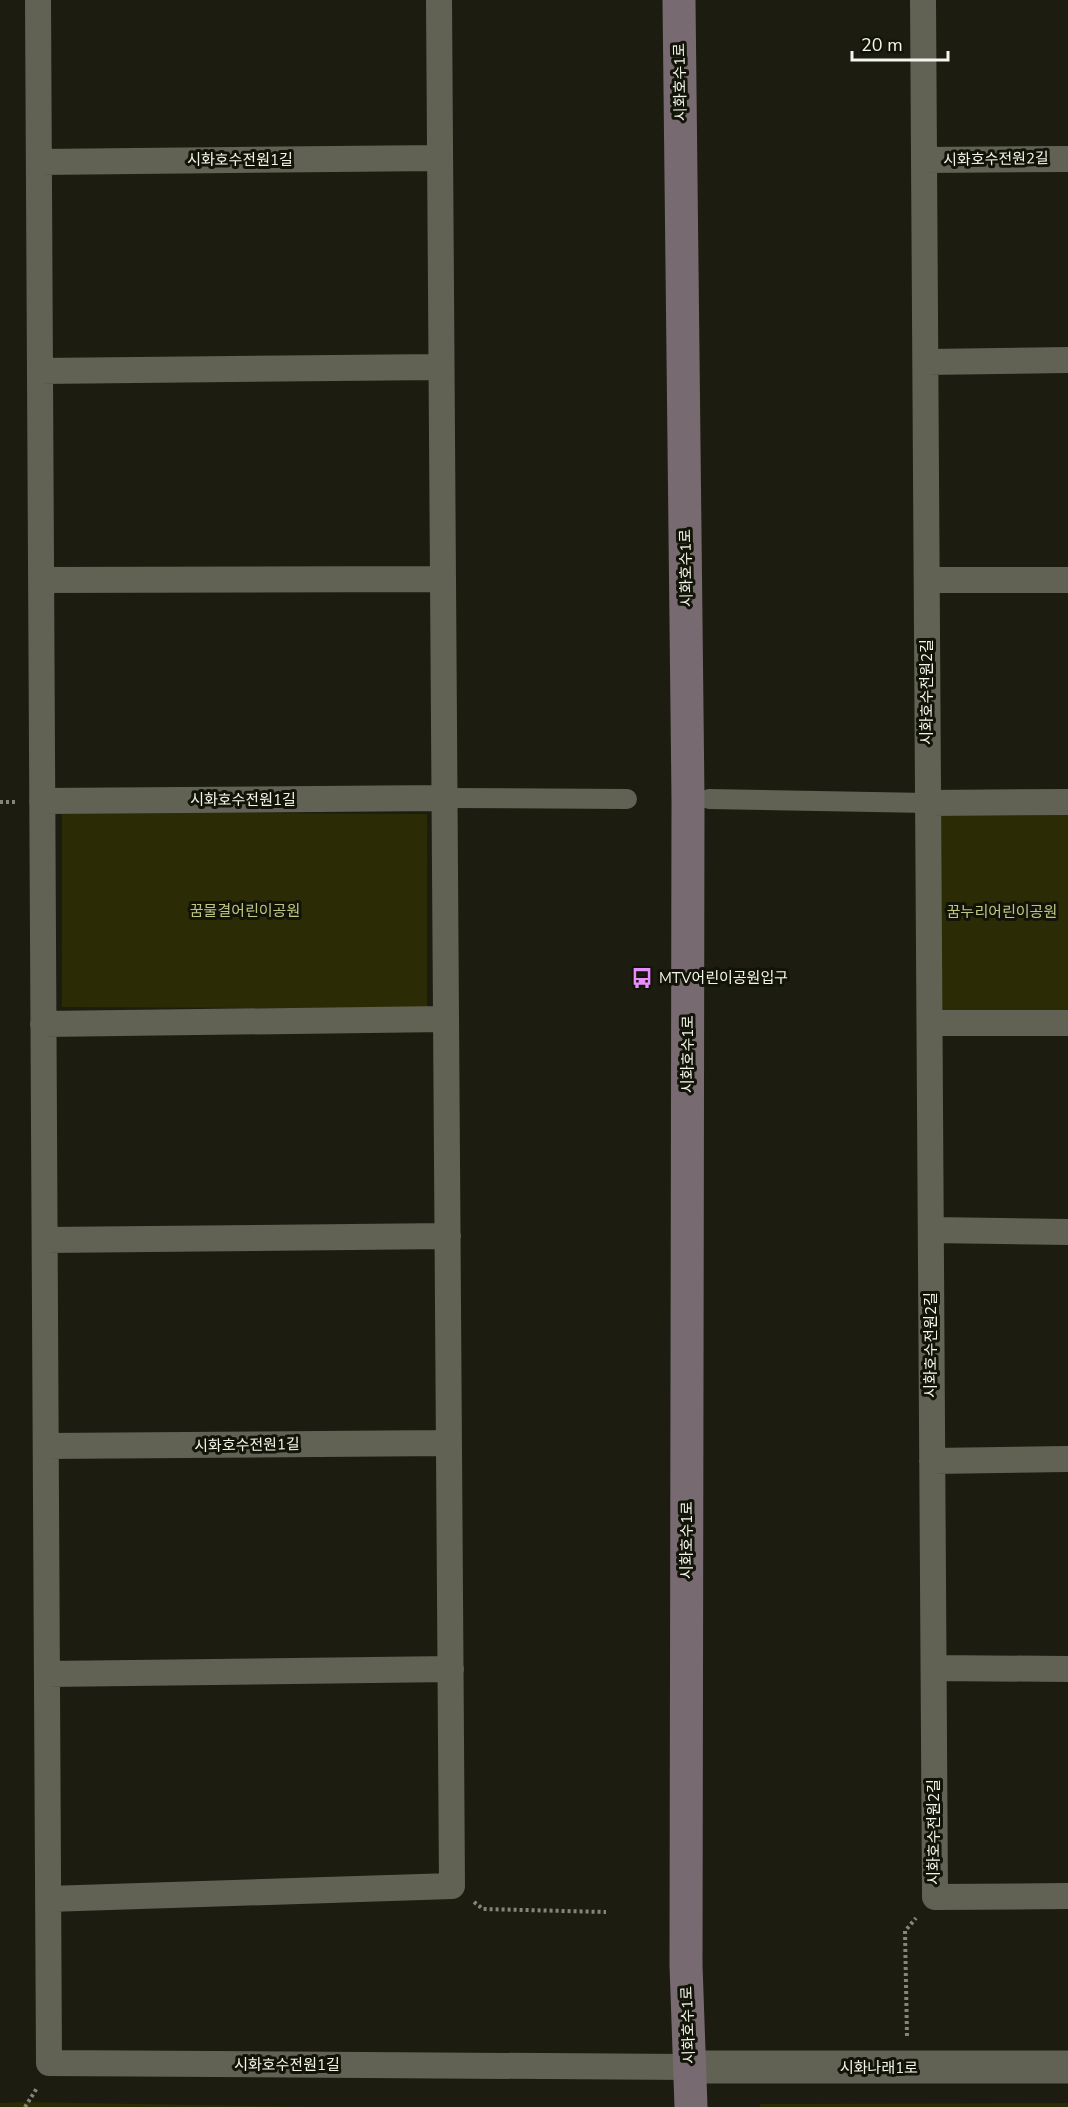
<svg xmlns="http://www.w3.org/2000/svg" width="1068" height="2107" font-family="'Nunito Sans','Noto Sans KR',sans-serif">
<rect width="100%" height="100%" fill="#1c1d10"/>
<path fill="#2b2c05" d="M 1068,811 L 1068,1013 L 937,1014 L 934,812 Z
M 62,812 L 427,814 L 427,1009 L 62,1007 Z
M 21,2102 L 318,2107 L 0,2107 L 0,2103 Z
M 1068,2103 L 1068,2107 L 760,2107 L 760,2104 Z"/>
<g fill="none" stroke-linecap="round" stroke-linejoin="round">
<path stroke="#85867b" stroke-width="4" stroke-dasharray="3 3" stroke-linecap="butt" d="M 0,802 L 15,802
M 474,1902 L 483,1909 L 606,1912
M 907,2036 L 905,1931 L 916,1918
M 25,2107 L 37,2088"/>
<path stroke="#616253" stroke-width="20" d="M 444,798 L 627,799
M 709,799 L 928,803"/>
<path stroke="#616253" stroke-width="26" d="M 38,0 L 49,2063 L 689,2067
M 923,0 L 935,1897 L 1068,1896
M 925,160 L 1068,159
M 39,162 L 440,158
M 926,362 L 1068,360
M 40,371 L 441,367
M 41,580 L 443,579
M 927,580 L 1068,580
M 42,801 L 444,798
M 928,803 L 1068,802
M 930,1023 L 1068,1023
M 43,1024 L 446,1019
M 931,1230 L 1068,1232
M 45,1240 L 448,1236
M 46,1446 L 449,1443
M 932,1461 L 1068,1459
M 934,1668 L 1068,1669
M 47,1674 L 451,1669
M 48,1899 L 452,1886 L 439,0"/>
<path stroke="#616253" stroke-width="33" d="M 689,2067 L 1068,2067"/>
<path stroke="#786a71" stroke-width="33" d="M 679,0 L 688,799 L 686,1965 L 691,2107"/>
</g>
<defs>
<symbol id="bus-bare" viewBox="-9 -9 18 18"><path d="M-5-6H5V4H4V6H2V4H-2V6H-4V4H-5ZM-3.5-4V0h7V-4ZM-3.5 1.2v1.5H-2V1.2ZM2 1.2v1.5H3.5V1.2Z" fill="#e98dfe" stroke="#131408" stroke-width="2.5" paint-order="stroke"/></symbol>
</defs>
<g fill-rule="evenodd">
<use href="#bus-bare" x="627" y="963" width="30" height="30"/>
</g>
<g text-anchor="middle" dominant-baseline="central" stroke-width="6" stroke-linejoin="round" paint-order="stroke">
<g font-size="15" fill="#f4f5ec" stroke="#131408">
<text transform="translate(680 82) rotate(-91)">시화호수1로</text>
<text transform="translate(996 159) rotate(-1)">시화호수전원2길</text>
<text x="240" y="160">시화호수전원1길</text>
<text transform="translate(686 568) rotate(-91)">시화호수1로</text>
<text transform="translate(927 692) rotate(-90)">시화호수전원2길</text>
<text x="243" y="800">시화호수전원1길</text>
<text transform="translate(688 1054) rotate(-90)">시화호수1로</text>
<text transform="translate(931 1345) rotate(-90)">시화호수전원2길</text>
<text transform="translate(247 1445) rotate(-1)">시화호수전원1길</text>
<text transform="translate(687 1540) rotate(-90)">시화호수1로</text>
<text transform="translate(934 1832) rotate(-90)">시화호수전원2길</text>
<text transform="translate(688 2025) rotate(-92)">시화호수1로</text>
<text x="287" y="2065">시화호수전원1길</text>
<text x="879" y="2068">시화나래1로</text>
</g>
<g font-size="15" fill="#c1c684" stroke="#131408">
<text x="245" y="911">꿈물결어린이공원</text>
<text x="1002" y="912">꿈누리어린이공원</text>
</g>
<g font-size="15" fill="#f4f5ec" stroke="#131408" text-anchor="start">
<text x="659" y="978">MTV어린이공원입구</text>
</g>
</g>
<path d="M852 51v9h96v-9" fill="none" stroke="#f4f5ec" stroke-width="3"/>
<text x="861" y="51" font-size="18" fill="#f4f5ec" stroke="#131408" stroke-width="4.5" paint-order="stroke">20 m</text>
</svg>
